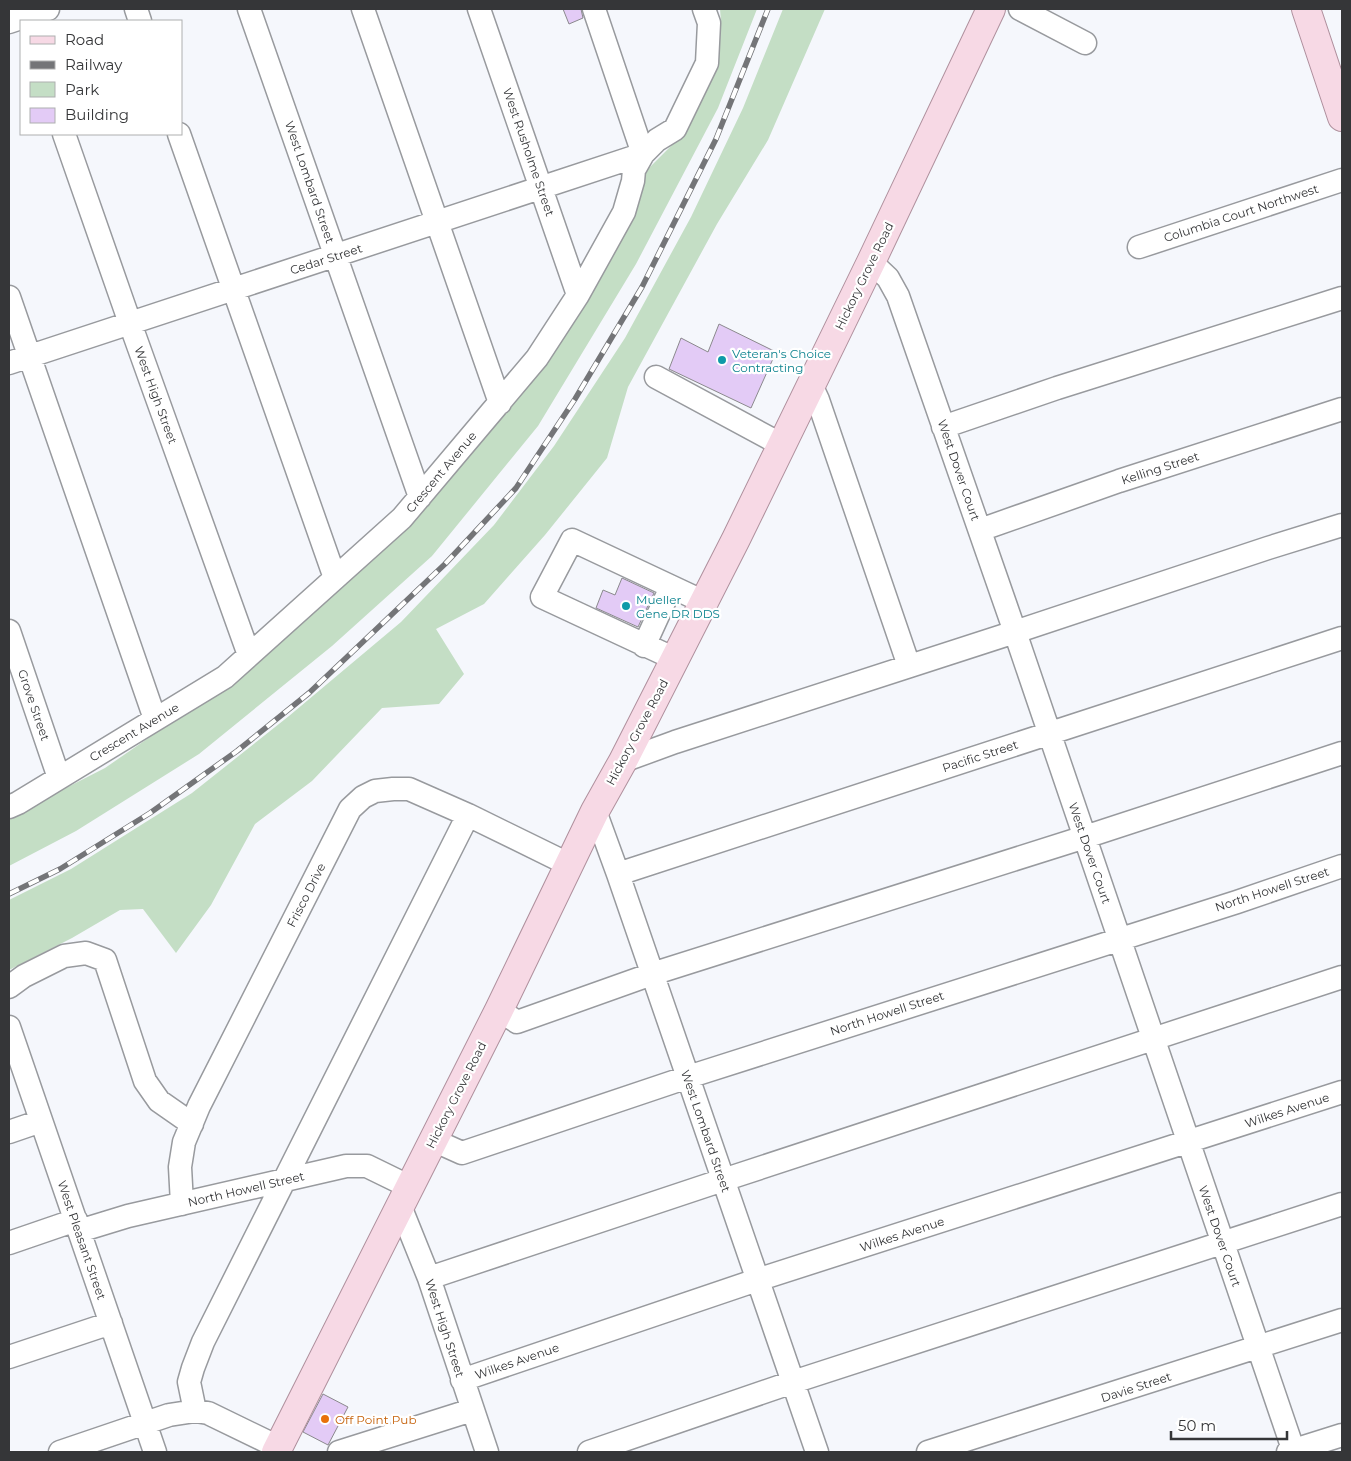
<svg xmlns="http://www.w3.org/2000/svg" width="1351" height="1461" font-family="Montserrat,sans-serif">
<rect width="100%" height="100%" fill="#f5f7fc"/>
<path fill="#c4dec5" d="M 720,9 L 757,9 L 718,108 L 636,264 L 538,426 L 432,556 L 332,646 L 199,754 L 76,831 L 9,866 L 9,817 L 105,768 L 225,685 L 519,392 L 641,176 L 684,133 L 721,21 Z
M 783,9 L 825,9 L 768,140 L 717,224 L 628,387 L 607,458 L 545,535 L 484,604 L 436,629 L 464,674 L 439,704 L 382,708 L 312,781 L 255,824 L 211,905 L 176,953 L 143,909 L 120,910 L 72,938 L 9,970 L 9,900 L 71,869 L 192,793 L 289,716 L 401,622 L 494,525 L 554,446 L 625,338 L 691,217 L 743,108 Z"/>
<path fill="#e3cbf6" stroke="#8b898d" d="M 563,9 L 581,9 L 583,18 L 569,24 Z
M 719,324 L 776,352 L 751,408 L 669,369 L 681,338 L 708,352 Z
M 622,578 L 654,593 L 638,627 L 596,608 L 603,590 L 615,595 Z
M 323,1394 L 348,1407 L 328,1445 L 303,1432 Z"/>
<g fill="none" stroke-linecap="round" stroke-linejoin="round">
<defs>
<path id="minor" d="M 136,9 L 140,21
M 249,9 L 420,497
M 363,9 L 500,403
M 479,9 L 578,295
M 1020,9 L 1085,43
M 9,22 L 48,9
M 64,134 L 130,323 L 249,655
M 179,134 L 335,578
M 1139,247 L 1342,180
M 871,262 L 888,278 L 898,296 L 1015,632 L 1294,1452
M 9,297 L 155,719
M 9,363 L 643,154 L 594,9
M 656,377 L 782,445
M 811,385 L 818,400 L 909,666
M 943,427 L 1057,388 L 1342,298
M 980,530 L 1119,481 L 1342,409
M 9,631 L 59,778
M 644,646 L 671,587
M 675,659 L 542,597 L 572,540 L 704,602
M 623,761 L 675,742 L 1015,632 L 1268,548 L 1342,525
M 9,807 L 18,803 L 225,677 L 402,518 L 537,358 L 578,295 L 624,212 L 633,181 L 634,170 L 643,154 L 657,140 L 675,129 L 707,63 L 709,23 L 704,9
M 595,811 L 618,874 L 817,1452
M 618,874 L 1342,638
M 9,987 L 24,976 L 64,956 L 86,953 L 105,960 L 145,1081 L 159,1101 L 192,1124
M 499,1010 L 517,1022 L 652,974 L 1085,837 L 1342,753
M 9,1027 L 155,1452
M 9,1132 L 41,1121
M 433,1140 L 462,1153 L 688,1077 L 1237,902 L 1342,866
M 182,1204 L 180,1167 L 184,1142 L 199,1106 L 350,809 L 363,797 L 375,791 L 393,789 L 409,789 L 468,815 L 568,864
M 400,1206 L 429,1278 L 487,1452
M 79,1231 L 128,1216 L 346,1166 L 367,1166 L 410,1187
M 9,1243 L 76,1220
M 429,1278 L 723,1180 L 1342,977
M 9,1357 L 111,1323
M 462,1380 L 757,1280 L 1342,1092
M 195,1411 L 189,1382 L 193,1368 L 203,1342 L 468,815
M 60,1452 L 169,1415 L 195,1411 L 208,1413 L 278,1447
M 339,1452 L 472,1410
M 589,1452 L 793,1382 L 1342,1204
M 928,1452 L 1342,1320
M 1288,1452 L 1342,1435"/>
<path id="major" d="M 1306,9 L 1342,117
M 276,1452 L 499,1010 L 595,811 L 623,761 L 736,539 L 871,262 L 991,9"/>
</defs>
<use href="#minor" stroke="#989a9e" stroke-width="25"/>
<use href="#major" stroke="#af909d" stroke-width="30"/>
<use href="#minor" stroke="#fff" stroke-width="22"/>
<use href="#major" stroke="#f7d9e5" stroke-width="28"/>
<defs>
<path id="rail" d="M 9,894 L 60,869 L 150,813 L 237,751 L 309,693 L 445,564 L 516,488 L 575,399 L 642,287 L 716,139 L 768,9"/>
</defs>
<use href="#rail" stroke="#747578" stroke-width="5.5"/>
<use href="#rail" stroke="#fff" stroke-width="4" stroke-dasharray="11" stroke-linecap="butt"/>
</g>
<g fill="#0f9aa8" stroke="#fff" stroke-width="2">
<circle cx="722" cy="360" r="5"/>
<circle cx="626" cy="606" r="5"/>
</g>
<circle fill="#e8710a" stroke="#fff" stroke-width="2" cx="325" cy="1419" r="5"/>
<g text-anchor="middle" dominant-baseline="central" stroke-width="4.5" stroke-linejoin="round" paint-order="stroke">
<g font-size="12" fill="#353638" stroke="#fff">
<text transform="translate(529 152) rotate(71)">West Rusholme Street</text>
<text transform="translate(310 182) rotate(71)">West Lombard Street</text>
<text transform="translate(1241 213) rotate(-18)">Columbia Court Northwest</text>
<text transform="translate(326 259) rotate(-18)">Cedar Street</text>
<text transform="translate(864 276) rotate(-64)">Hickory Grove Road</text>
<text transform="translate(156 395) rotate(70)">West High Street</text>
<text transform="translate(1160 468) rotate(-18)">Kelling Street</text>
<text transform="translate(959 470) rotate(71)">West Dover Court</text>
<text transform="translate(441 472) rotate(-50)">Crescent Avenue</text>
<text transform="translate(34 705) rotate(71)">Grove Street</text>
<text transform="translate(134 732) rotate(-31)">Crescent Avenue</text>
<text transform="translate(637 732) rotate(-62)">Hickory Grove Road</text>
<text transform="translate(980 756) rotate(-18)">Pacific Street</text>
<text transform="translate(1090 853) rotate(71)">West Dover Court</text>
<text transform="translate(1272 889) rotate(-18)">North Howell Street</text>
<text transform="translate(306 895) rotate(-63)">Frisco Drive</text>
<text transform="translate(887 1013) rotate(-18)">North Howell Street</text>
<text transform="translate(456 1095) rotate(-63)">Hickory Grove Road</text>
<text transform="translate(1287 1110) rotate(-18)">Wilkes Avenue</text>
<text transform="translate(706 1131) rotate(71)">West Lombard Street</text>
<text transform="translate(246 1189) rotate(-13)">North Howell Street</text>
<text transform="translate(902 1234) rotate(-18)">Wilkes Avenue</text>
<text transform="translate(1220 1236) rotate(71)">West Dover Court</text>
<text transform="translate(82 1240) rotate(71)">West Pleasant Street</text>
<text transform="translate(445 1328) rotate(72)">West High Street</text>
<text transform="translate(517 1361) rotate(-19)">Wilkes Avenue</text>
<text transform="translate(1136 1387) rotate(-18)">Davie Street</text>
</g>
<g font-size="12" fill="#0d838f" stroke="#fff" text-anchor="start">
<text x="732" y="353">Veteran's Choice<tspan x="732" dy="14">Contracting</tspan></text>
<text x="636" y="599">Mueller<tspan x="636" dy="14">Gene DR DDS</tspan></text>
</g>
<g font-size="12" fill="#c56008" stroke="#fff" text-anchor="start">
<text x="335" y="1419">Off Point Pub</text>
</g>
</g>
<rect width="1351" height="1461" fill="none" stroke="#353638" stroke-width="20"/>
<rect x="20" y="20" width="162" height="115" fill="#ffffff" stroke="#aeafaf"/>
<rect x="30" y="36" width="25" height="8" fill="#f7d9e5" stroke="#aeafaf"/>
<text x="65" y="45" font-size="15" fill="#353638">Road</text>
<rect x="30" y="61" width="25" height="8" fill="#747578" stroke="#aeafaf"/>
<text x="65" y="70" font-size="15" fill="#353638">Railway</text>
<rect x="30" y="82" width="25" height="15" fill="#c4dec5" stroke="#aeafaf"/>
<text x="65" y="95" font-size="15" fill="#353638">Park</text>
<rect x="30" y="108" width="25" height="15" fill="#e3cbf6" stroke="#aeafaf"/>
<text x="65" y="120" font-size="15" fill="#353638">Building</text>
<path d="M1171 1431v8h116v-8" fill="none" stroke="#353638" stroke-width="2.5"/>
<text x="1178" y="1431" font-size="15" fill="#353638" stroke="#ffffff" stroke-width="4" paint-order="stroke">50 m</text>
</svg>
